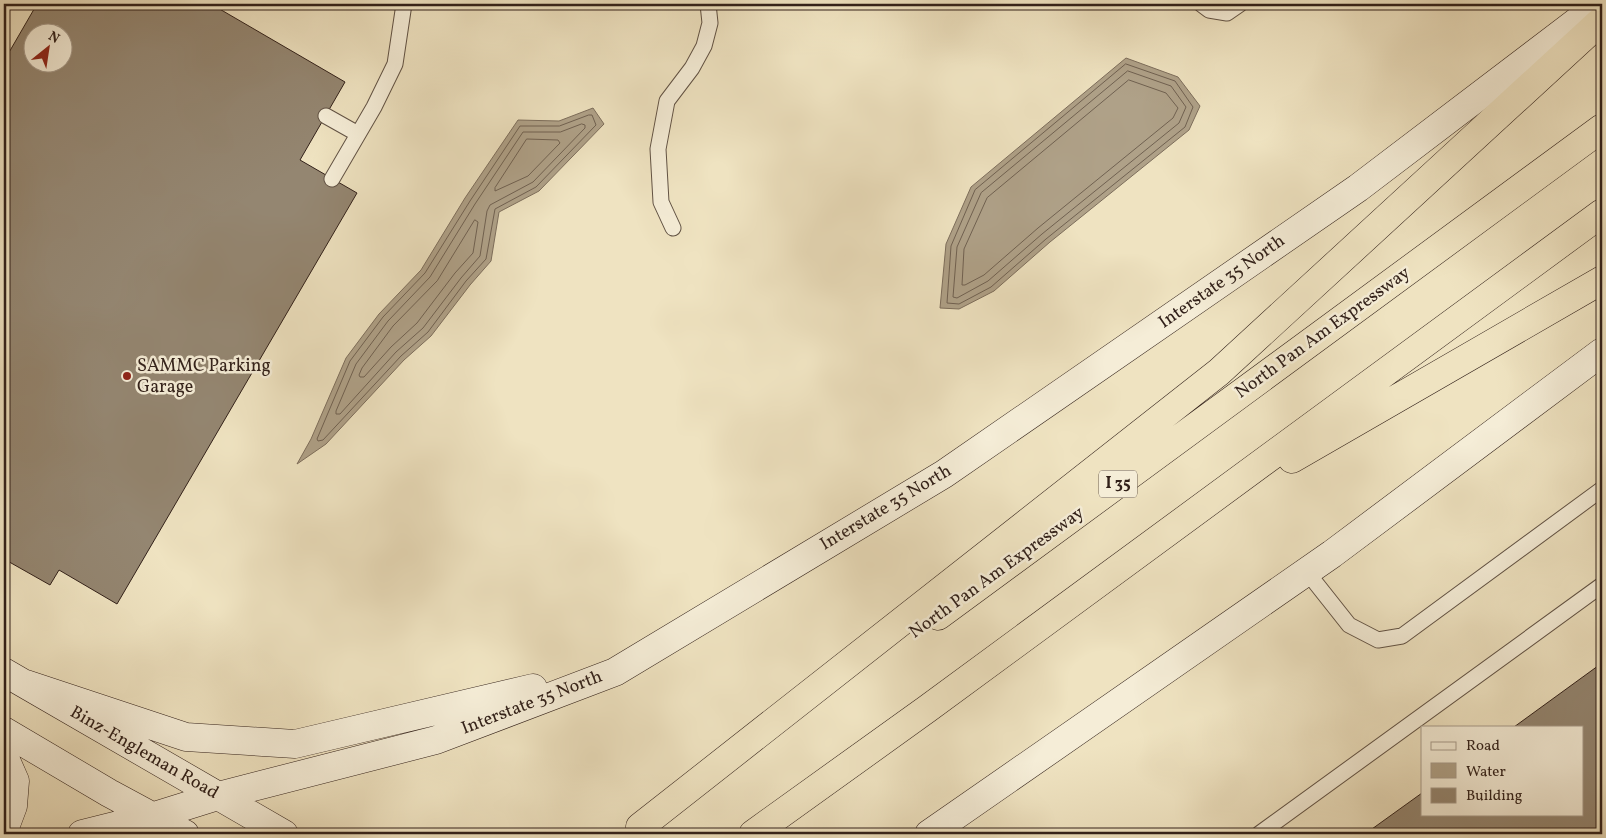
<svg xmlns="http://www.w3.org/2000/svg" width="1606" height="838" font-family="Vollkorn,serif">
<rect width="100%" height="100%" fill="#efe3c1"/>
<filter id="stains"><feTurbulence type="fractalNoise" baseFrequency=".004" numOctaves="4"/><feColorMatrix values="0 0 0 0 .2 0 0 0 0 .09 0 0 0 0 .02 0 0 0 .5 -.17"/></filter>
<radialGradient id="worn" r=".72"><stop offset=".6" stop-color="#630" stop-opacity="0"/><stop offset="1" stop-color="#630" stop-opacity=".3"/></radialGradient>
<path fill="#afa188" stroke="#7d6e5c" d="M 1126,58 L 1178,77 L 1200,106 L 1189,130 L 1050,242 L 994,291 L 959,309 L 940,308 L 946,244 L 971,187 Z
M 593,108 L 604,124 L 539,191 L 499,212 L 491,261 L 470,285 L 431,336 L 404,360 L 326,444 L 297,464 L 311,439 L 346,358 L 379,314 L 421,270 L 465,198 L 518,120 L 559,121 Z"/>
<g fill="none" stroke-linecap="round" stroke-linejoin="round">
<path stroke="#706151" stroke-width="1" d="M 1126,64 L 1175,81 L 1193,107 L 1185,127 L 1046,239 L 991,287 L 959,304 L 947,303 L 951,246 L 975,190 Z
M 1128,71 L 1171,86 L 1186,107 L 1179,123 L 1042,234 L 988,281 L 957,298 L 953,297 L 957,247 L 981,193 Z
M 1129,80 L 1166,93 L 1178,108 L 1173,118 L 1038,228 L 984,275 L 965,285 L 962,285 L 964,249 L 987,198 Z
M 589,115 L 592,115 L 596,125 L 536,187 L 495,209 L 486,259 L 466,281 L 428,332 L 401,356 L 323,440 L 318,441 L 317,439 L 350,361 L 383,317 L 425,273 L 470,201 L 520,126 L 559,126 Z
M 582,124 L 585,125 L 585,128 L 533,182 L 490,205 L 487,211 L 480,256 L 461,278 L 423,328 L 396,352 L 340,414 L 336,414 L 336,411 L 356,364 L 388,321 L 430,277 L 475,204 L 523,132 L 560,132 Z
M 527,139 L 558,140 L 560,143 L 528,176 L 495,191 L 495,188 Z
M 475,220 L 478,222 L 473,253 L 455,273 L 417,323 L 391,347 L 364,377 L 360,377 L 359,375 L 362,368 L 393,326 L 437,281 Z"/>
</g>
<path fill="#948671" stroke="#32211a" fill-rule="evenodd" d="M 37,4 L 211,4 L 345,82 L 300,160 L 357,193 L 117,604 L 59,570 L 50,585 L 4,559 L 4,61 ZM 32,32 L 62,32 L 62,62 L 32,62 Z
M 1602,663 L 1602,834 L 1365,834 L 1422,793 L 1422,814 L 1582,814 L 1582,727 L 1514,727 Z"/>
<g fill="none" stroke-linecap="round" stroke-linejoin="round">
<defs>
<path id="lane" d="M 1201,4 L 1209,10 L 1227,13 L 1240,4
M 326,116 L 358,134
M 332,179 L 374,107 L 395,64 L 404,4
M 673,228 L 661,202 L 658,149 L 667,101 L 692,68 L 704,46 L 710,23 L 708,4
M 1307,572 L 1349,625 L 1378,640 L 1402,636 L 1602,489
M 1259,834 L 1602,585"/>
<path id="secondary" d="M 4,672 L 284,834
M 26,684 L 186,737 L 295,744 L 533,688
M 4,731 L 109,793 L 185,834
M 4,756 L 15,781 L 13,806 L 4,830
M 82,834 L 154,816 L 218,796 L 436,740 L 615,672 L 944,474 L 1358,188 L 1600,4
M 929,834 L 1332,554 L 1602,352"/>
<path id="highway" d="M 1292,459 L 1602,280
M 938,616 L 1602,128
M 640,827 L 1219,372 L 1602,20
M 753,834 L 927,709 L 1602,213"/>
</defs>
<use href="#lane" stroke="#615244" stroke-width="17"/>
<use href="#secondary" stroke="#32211a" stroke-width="29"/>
<use href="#highway" stroke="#32211a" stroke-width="29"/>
<use href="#lane" stroke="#f5edd7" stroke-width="15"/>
<use href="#secondary" stroke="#f5edd7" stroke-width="28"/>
<use href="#highway" stroke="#efe3c1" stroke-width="28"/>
</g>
<circle fill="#8f2418" stroke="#f5edd7" stroke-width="2" cx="127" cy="376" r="5"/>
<g text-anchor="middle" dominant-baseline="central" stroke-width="5" stroke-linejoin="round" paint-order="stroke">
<rect fill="#f5edd7" stroke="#6c5e53" stroke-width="1" x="1099" y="470.5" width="38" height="27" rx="4"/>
<g font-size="16" font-weight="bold" fill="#32211a">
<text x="1118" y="484">I 35</text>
</g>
<g font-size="18" fill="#32211a" stroke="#f5edd7">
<text transform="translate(1222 282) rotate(-35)">Interstate 35 North</text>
<text transform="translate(1323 333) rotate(-36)">North Pan Am Expressway</text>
<text transform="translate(886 508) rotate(-31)">Interstate 35 North</text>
<text transform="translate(997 573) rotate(-36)">North Pan Am Expressway</text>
<text transform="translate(532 703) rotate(-21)">Interstate 35 North</text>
<text transform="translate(144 753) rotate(30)">Binz-Engleman Road</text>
</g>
<g font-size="18" fill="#32211a" stroke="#f5edd7" text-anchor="start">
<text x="137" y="366">SAMMC Parking<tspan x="137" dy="21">Garage</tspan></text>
</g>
</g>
<rect width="1606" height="838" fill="none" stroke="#efe3c1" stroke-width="20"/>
<rect x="5" y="5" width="1596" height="828" fill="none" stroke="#32211a" stroke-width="2.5"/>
<rect x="10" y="10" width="1586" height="818" fill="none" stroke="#32211a"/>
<rect x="1421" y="726" width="162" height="90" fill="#f5edd7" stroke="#a79b8b"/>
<rect x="1431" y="742" width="25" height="8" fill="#f5edd7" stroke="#a79b8b"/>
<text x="1466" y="750" font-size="15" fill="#32211a">Road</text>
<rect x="1431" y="763" width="25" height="15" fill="#afa188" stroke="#a79b8b"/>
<text x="1466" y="776" font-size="15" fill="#32211a">Water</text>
<rect x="1431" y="788" width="25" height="15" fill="#948671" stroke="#a79b8b"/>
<text x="1466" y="800" font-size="15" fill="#32211a">Building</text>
<g transform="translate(48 48) rotate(30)"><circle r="24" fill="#f5edd7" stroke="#a79b8b"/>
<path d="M0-4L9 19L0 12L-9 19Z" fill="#8f2418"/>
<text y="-8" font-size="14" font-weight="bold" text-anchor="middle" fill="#32211a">N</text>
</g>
<rect width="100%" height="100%" filter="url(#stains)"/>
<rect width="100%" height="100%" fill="url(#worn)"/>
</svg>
